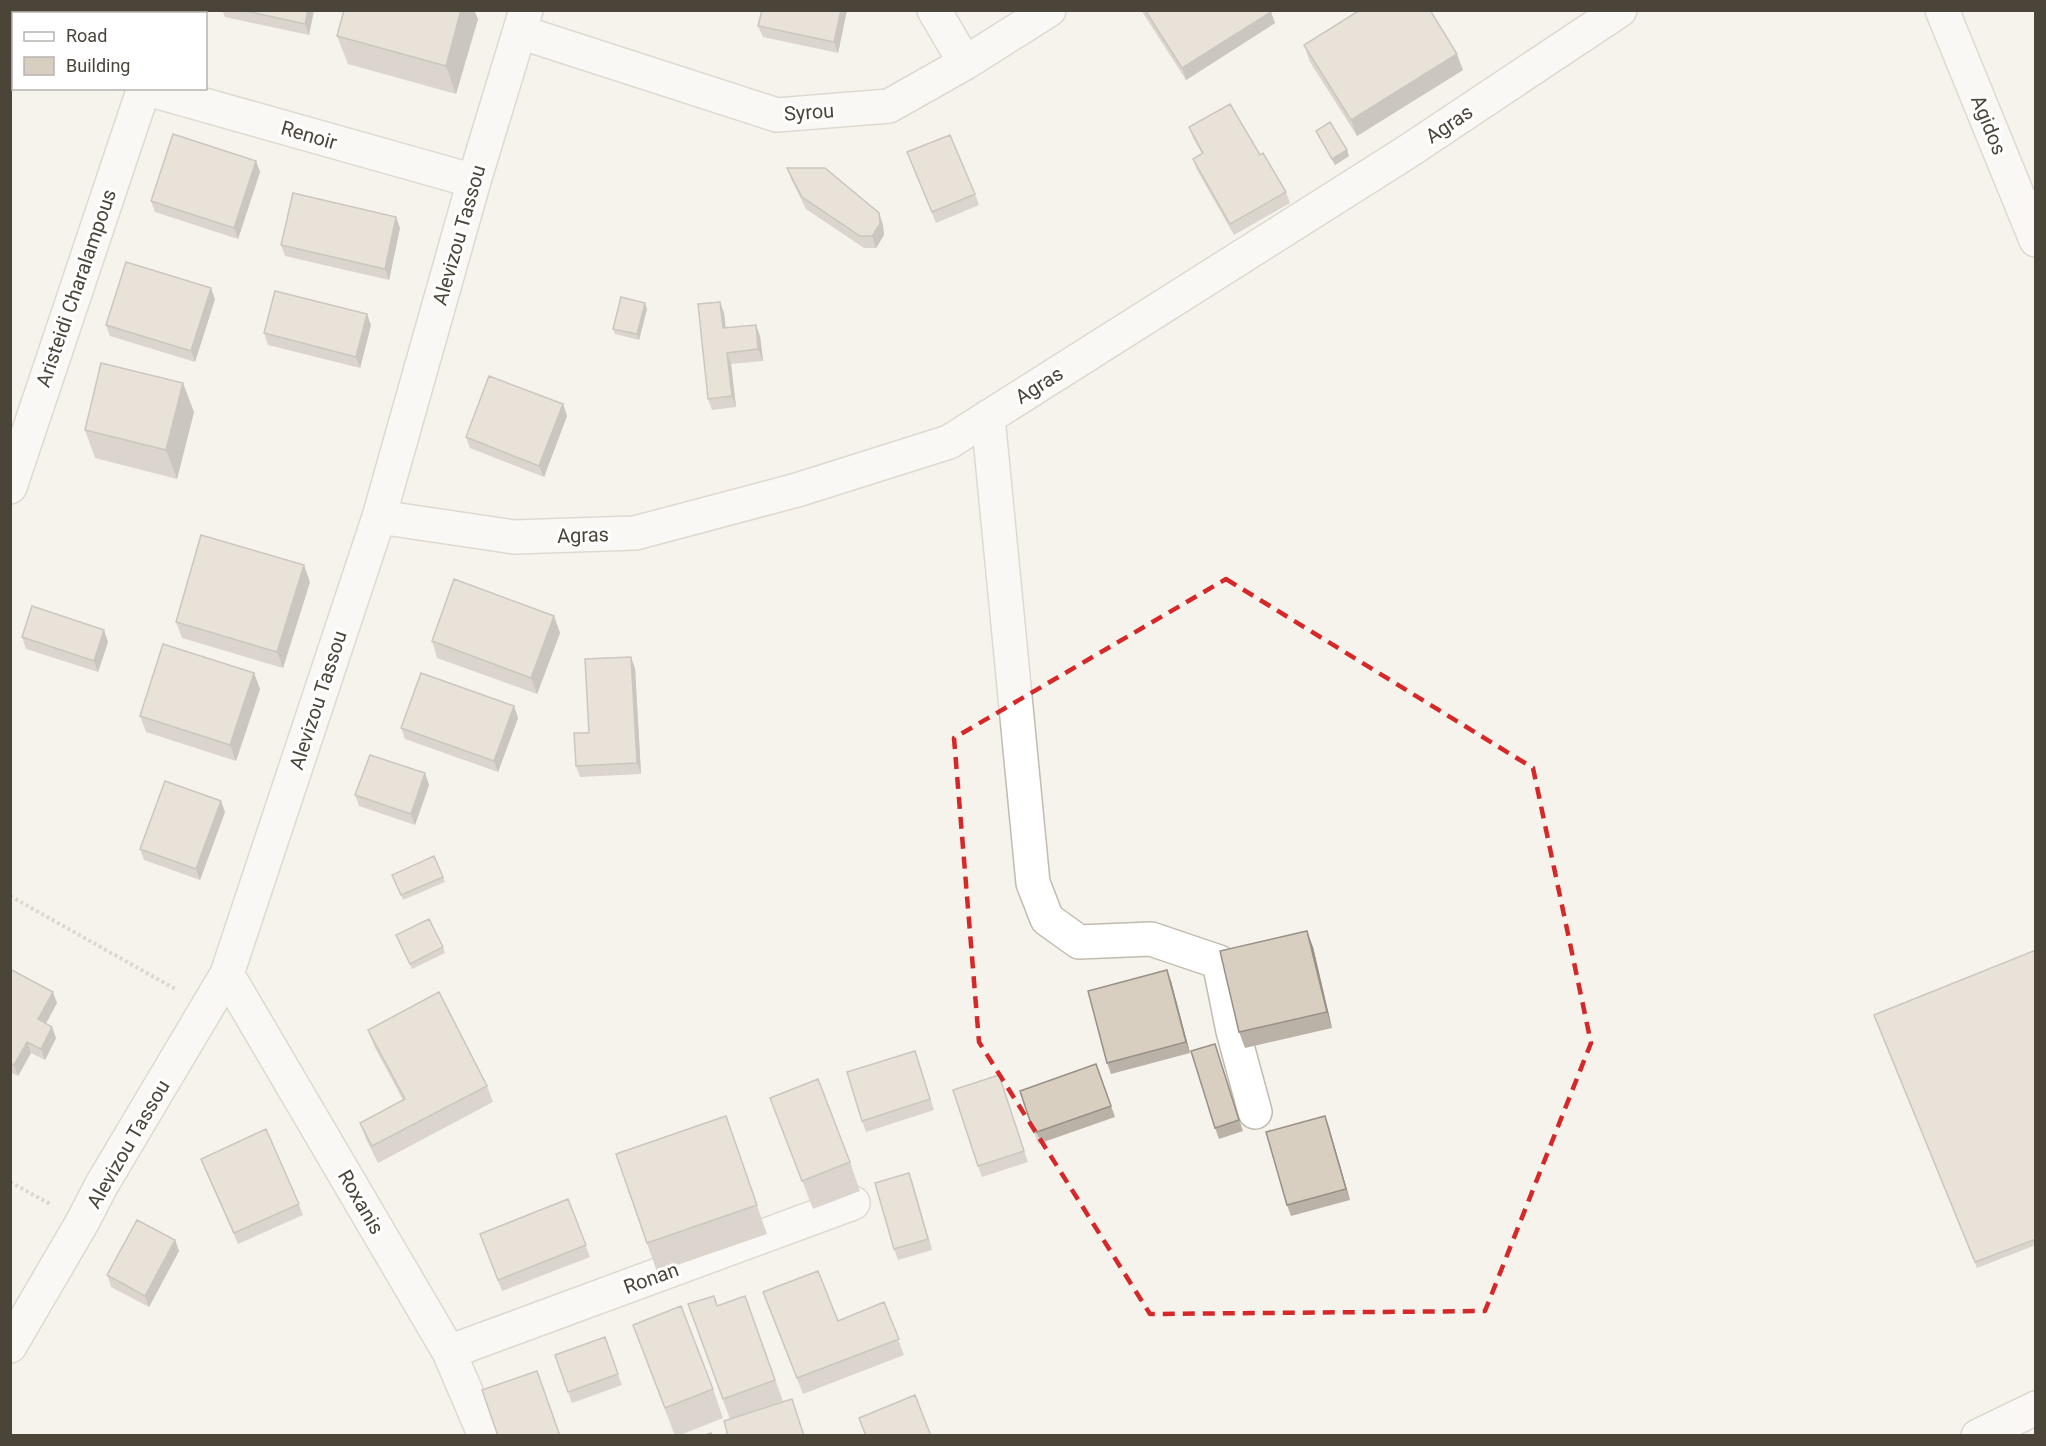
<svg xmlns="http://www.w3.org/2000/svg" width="2046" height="1446" font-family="Roboto,sans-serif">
<rect width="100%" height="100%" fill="#f6f3ec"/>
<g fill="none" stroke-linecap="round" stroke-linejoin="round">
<defs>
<path id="minor" d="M 934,10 L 965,63
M 1942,10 L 2036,240
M 10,15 L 14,17
M 520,32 L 777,115 L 889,106 L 965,63 L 1049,10
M 988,417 L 1033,883 L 1047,919 L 1079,942 L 1151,939 L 1219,962 L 1233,1031 L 1255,1112
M 10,487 L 144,88 L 474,181
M 379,517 L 514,537 L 635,533 L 797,490 L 949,442 L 1407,152 L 1620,10
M 227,974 L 449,1352 L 485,1436
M 10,1346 L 83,1221 L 101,1186 L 227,974 L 379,517 L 474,181 L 526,10
M 449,1352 L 853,1203
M 1978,1436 L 2036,1408"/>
</defs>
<use href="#minor" stroke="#c2bbae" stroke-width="36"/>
<path stroke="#c4b79f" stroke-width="4" stroke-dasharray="3 3" stroke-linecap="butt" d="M 10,896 L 177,990
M 10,1182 L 52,1205"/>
<use href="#minor" stroke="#fff" stroke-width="33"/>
</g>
<path fill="#bab2a6" d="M 222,10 L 314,10 L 309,35 L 225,17 Z
M 762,10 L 847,10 L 838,53 L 763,37 L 758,26 Z
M 1141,10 L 1270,10 L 1275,23 L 1186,80 Z
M 478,19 L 456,94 L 348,64 L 337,36 Z
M 1304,45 L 1463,70 L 1357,136 L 1310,62 Z
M 1189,127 L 1260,155 L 1286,192 L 1290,203 L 1234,235 L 1197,170 L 1193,159 L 1202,154 L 1193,138 Z
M 1316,131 L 1349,156 L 1335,165 L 1318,136 Z
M 907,152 L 975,194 L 979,205 L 936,223 Z
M 256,161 L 260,172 L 238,239 L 155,212 L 151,201 Z
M 787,168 L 879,213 L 883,225 L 884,235 L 876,248 L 864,248 L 806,209 L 791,179 Z
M 400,228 L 389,280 L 285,256 L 281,245 Z
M 215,299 L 195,362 L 110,336 L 106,325 Z
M 647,309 L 639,340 L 615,334 L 613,329 Z
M 724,313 L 725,327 L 760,336 L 763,361 L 731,364 L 736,407 L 712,410 L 708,399 Z
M 371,325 L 360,368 L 268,345 L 264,333 Z
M 563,404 L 567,416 L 544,477 L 470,448 L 466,437 Z
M 194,412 L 177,479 L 95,458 L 85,430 Z
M 310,582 L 283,668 L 182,638 L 176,622 Z
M 554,616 L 560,633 L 537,694 L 437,658 L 432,641 Z
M 22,637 L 108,642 L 98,672 L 26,649 Z
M 635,668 L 641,774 L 580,777 L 576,766 L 589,733 Z
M 254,673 L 260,689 L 236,761 L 146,732 L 140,716 Z
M 514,706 L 518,718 L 498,772 L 405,739 L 401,728 Z
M 425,773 L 429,785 L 415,825 L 359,806 L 355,795 Z
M 225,812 L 200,880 L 144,860 L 140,849 Z
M 392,875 L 443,877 L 445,882 L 403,900 Z
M 396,935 L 443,947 L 445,953 L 412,969 Z
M 1313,947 L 1332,1028 L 1245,1048 L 1239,1032 Z
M 2036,950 L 2036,1245 L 1977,1268 L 1874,1015 Z
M 10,969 L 57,1003 L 46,1024 L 52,1027 L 56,1038 L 45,1060 L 31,1053 L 18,1076 L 10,1072 Z
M 1171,981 L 1190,1053 L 1111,1074 L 1107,1063 Z
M 368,1030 L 487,1086 L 493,1102 L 378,1163 L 366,1139 L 360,1123 L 403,1100 L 374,1046 Z
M 1215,1044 L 1243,1131 L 1219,1139 L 1215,1128 Z
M 919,1062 L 934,1110 L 866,1132 L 862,1121 Z
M 1096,1064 L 1115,1117 L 1038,1144 L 1020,1091 Z
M 999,1075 L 1028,1162 L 982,1177 L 978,1166 Z
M 770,1098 L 850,1162 L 860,1191 L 813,1209 Z
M 1325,1116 L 1350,1200 L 1291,1216 L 1287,1205 Z
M 736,1145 L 767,1234 L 657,1272 L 616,1154 Z
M 201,1159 L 299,1204 L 303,1215 L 238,1244 L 205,1170 Z
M 909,1173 L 932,1250 L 898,1260 L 894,1249 Z
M 568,1199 L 590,1257 L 502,1291 L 484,1245 Z
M 175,1240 L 179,1251 L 149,1307 L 111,1287 L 107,1275 Z
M 745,1296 L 783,1401 L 730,1419 L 688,1304 L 717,1306 Z
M 884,1302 L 904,1355 L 803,1394 L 769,1308 L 838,1321 Z
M 633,1325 L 713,1389 L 723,1418 L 678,1436 L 675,1436 Z
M 605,1337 L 622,1385 L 572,1403 L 555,1355 Z"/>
<path fill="#979187" d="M 308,10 L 314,10 L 309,35 L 305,24 Z
M 461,10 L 474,10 L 478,19 L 456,94 L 446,66 Z
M 841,10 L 847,10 L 838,53 L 834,42 Z
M 1271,12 L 1275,23 L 1186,80 L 1182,68 Z
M 1457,54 L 1463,70 L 1357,136 L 1351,120 Z
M 1347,150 L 1349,156 L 1335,165 L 1332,159 Z
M 256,161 L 260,172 L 238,239 L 234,228 Z
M 879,213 L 883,225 L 884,235 L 876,248 L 872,236 Z
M 396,217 L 400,228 L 389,280 L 385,269 Z
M 211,288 L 215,299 L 195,362 L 191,351 Z
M 720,302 L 724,313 L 727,339 L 723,328 Z
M 645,303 L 647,309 L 639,340 L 637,334 Z
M 367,314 L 371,325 L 360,368 L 356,357 Z
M 756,325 L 760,336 L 763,361 L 758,349 Z
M 727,353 L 731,364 L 736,407 L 732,396 Z
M 183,383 L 194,412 L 177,479 L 166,450 Z
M 563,404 L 567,416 L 544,477 L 539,466 Z
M 304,565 L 310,582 L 283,668 L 277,652 Z
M 554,616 L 560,633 L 537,694 L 531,678 Z
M 104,630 L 108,642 L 98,672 L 94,661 Z
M 631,657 L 635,668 L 641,774 L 637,763 Z
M 254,673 L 260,689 L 236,761 L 230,745 Z
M 514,706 L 518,718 L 498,772 L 494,761 Z
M 425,773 L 429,785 L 415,825 L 411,814 Z
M 221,801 L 225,812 L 200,880 L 196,869 Z
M 1307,931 L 1313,947 L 1332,1028 L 1327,1012 Z
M 1167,970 L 1171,981 L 1190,1053 L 1186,1042 Z
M 53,992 L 57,1003 L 42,1030 L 38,1019 Z
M 52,1027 L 56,1038 L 45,1060 L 41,1049 Z
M 27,1042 L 31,1053 L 18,1076 L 14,1065 Z
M 1325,1116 L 1329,1127 L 1350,1200 L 1346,1189 Z
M 909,1173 L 913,1184 L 932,1250 L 928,1239 Z
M 175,1240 L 179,1251 L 149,1307 L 145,1296 Z"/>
<path fill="#d8cfc1" stroke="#979187" stroke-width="1.5" d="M 242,10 L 308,10 L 305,24 Z
M 344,10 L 461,10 L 446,66 L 337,36 Z
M 762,10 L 841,10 L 834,42 L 758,26 Z
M 1145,10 L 1270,10 L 1271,12 L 1182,68 Z
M 1360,10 L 1430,10 L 1457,54 L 1351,120 L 1304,45 Z
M 1230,104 L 1260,155 L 1263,153 L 1286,192 L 1230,224 L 1193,159 L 1203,153 L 1189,127 Z
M 1330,122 L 1347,150 L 1332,159 L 1316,131 Z
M 173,134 L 256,161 L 234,228 L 151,201 Z
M 950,135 L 975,194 L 932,212 L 907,152 Z
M 787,168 L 825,168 L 879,213 L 880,224 L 872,236 L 860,236 L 802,197 Z
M 293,193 L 396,217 L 385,269 L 281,245 Z
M 126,262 L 211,288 L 191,351 L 106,325 Z
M 275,291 L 367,314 L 356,357 L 264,333 Z
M 621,297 L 645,303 L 637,334 L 613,329 Z
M 720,302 L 723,328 L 756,325 L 758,349 L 727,353 L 732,396 L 708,399 L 698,304 Z
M 101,363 L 183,383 L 166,450 L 85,430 Z
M 489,376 L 563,404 L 539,466 L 466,437 Z
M 201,535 L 304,565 L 277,652 L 176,622 Z
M 454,579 L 554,616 L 531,678 L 432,641 Z
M 32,606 L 104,630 L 94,661 L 22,637 Z
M 163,644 L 254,673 L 230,745 L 140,716 Z
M 631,657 L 637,763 L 576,766 L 574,733 L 589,733 L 585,659 Z
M 421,673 L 514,706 L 494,761 L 401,728 Z
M 370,755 L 425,773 L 411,814 L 355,795 Z
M 165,781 L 221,801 L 196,869 L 140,849 Z
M 434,856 L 443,877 L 401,895 L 392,875 Z
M 429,919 L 443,947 L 410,964 L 396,935 Z
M 1307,931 L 1327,1012 L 1239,1032 L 1220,951 Z
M 2036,950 L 2036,1239 L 1975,1262 L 1874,1015 Z
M 10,969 L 53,992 L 38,1019 L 52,1027 L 41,1049 L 27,1042 L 14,1065 L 10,1063 Z
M 1167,970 L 1186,1042 L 1107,1063 L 1088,991 Z
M 439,992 L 487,1086 L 372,1146 L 360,1123 L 405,1099 L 368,1030 Z
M 1215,1044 L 1239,1120 L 1215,1128 L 1191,1051 Z
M 915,1051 L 930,1099 L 862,1121 L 847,1072 Z
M 1096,1064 L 1111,1106 L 1034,1133 L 1020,1091 Z
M 999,1075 L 1024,1151 L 978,1166 L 953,1090 Z
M 818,1079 L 850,1162 L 802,1181 L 770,1098 Z
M 726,1116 L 757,1205 L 647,1243 L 616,1154 Z
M 1325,1116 L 1346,1189 L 1287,1205 L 1266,1132 Z
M 266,1129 L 299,1204 L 234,1233 L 201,1159 Z
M 909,1173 L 928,1239 L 894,1249 L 875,1183 Z
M 568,1199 L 586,1245 L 498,1280 L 480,1234 Z
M 137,1220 L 175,1240 L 145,1296 L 107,1275 Z
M 818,1271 L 838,1321 L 884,1302 L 899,1339 L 797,1378 L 763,1292 Z
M 714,1296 L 717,1306 L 745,1296 L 775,1380 L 723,1399 L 688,1304 Z
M 681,1306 L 713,1389 L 665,1408 L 633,1325 Z
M 605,1337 L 618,1374 L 568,1392 L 555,1355 Z
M 537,1371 L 560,1436 L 498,1436 L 482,1390 Z
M 915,1395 L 931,1436 L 866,1436 L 859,1418 Z
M 792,1399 L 804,1436 L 728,1436 L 724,1421 Z
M 711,1433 L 712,1436 L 703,1436 Z"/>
<path d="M0 0H2046V1446H0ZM 1226,579 L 1533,768 L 1591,1043 L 1485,1311 L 1150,1314 L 979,1042 L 954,738 Z" fill="#f6f3ec" fill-opacity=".55" fill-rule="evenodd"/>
<path fill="none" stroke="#d62828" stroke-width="4.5" stroke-dasharray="12 8" stroke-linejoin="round" d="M 1226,579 L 1533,768 L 1591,1043 L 1485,1311 L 1150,1314 L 979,1042 L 954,738 Z"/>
<g text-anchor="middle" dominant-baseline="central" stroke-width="6" stroke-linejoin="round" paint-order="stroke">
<g font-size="20" fill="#4b4439" stroke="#fff">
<text transform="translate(809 112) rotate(-4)">Syrou</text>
<text transform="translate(1449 124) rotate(-34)">Agras</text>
<text transform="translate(1989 125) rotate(68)">Agidos</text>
<text transform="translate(309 135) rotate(16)">Renoir</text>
<text transform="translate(459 235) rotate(-74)">Alevizou Tassou</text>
<text transform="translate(76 288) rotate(-71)">Aristeidi Charalampous</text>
<text transform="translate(1039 385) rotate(-32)">Agras</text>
<text transform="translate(583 535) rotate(-2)">Agras</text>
<text transform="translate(318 700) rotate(-72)">Alevizou Tassou</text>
<text transform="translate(128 1144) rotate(-60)">Alevizou Tassou</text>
<text transform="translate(361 1202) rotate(60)">Roxanis</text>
<text transform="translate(651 1278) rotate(-20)">Ronan</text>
</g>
</g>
<rect width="2046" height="1446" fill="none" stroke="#4b4439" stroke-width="24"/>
<rect x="12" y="12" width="195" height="78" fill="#ffffff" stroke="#b7b4b0" stroke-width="1.5"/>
<rect x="24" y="32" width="30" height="9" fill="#ffffff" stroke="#b7b4b0" stroke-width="1.5"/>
<text x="66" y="42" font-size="18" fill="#4b4439">Road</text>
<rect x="24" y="57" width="30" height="18" fill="#d8cfc1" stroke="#b7b4b0" stroke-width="1.5"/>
<text x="66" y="72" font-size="18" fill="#4b4439">Building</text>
</svg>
